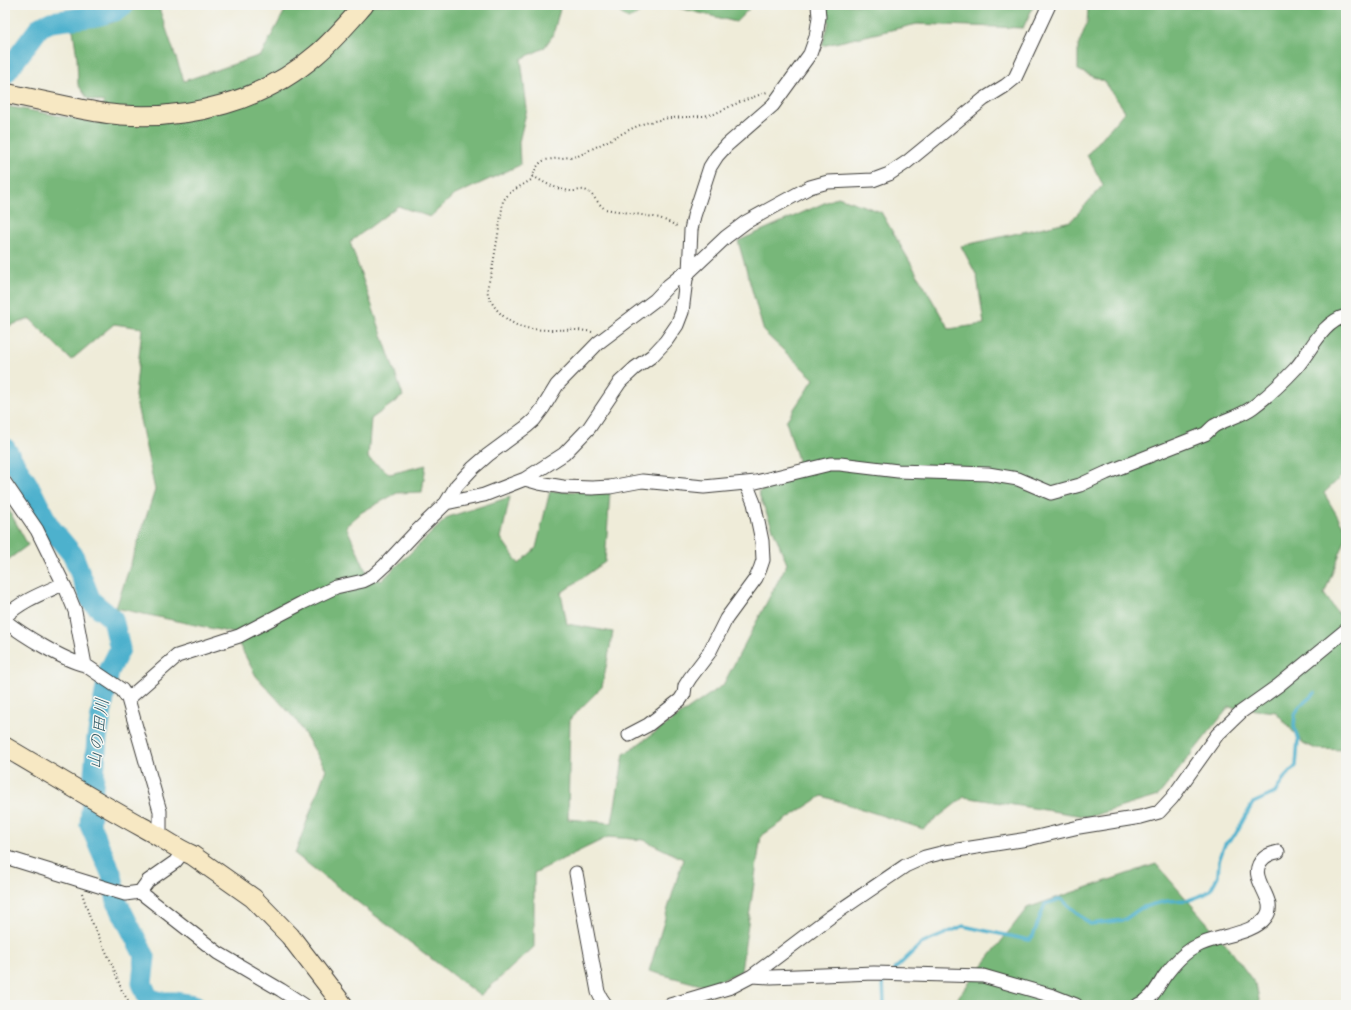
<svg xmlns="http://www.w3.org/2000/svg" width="1351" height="1010" font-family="'Indie Flower','Klee One',sans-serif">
<rect width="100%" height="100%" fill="#f6f6f2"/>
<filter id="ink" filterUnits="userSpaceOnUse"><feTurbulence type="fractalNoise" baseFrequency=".025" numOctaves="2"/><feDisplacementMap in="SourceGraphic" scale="8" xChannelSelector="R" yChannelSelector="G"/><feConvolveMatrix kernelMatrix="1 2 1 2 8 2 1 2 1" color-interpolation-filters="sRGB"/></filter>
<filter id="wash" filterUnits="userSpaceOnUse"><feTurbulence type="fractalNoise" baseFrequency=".012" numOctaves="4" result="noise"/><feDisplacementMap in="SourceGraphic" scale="16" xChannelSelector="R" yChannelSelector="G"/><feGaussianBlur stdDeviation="0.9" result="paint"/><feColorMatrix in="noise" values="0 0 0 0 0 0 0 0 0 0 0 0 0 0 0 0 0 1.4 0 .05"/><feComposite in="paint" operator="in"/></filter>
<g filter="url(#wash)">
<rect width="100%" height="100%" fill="#efecd9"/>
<path fill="#77b779" stroke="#4a6a4a" d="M 141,5 L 160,5 L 159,8 L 184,81 L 261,55 L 288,5 L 561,5 L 553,35 L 544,48 L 521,59 L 527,109 L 519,142 L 520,165 L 453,196 L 430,217 L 398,206 L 350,242 L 403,396 L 371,419 L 368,458 L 390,474 L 426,465 L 422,492 L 397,493 L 362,512 L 346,526 L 366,571 L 381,581 L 448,517 L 510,497 L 501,538 L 519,564 L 536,548 L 550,491 L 610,492 L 605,562 L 561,593 L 567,624 L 613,632 L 602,687 L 570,719 L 568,819 L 612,823 L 624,754 L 723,685 L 787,564 L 758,492 L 789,480 L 798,460 L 786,421 L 814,379 L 764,332 L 738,241 L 838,197 L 881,212 L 949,329 L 984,324 L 977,276 L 961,246 L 1071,221 L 1103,185 L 1087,155 L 1125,111 L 1105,82 L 1078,70 L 1078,46 L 1087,23 L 1088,8 L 1090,5 L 1346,5 L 1346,472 L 1324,493 L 1346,531 L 1346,538 L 1324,594 L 1346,624 L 1346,750 L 1316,749 L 1303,743 L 1276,712 L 1229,707 L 1158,796 L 1089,817 L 964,797 L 923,829 L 822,796 L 761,836 L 741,971 L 708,987 L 649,971 L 683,859 L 644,840 L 608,837 L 534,873 L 534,947 L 480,996 L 295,854 L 326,769 L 296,720 L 256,676 L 233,633 L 116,608 L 155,490 L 135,396 L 142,328 L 114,324 L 71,360 L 30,319 L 5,327 L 5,106 L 99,123 L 104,102 L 88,99 L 78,85 L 77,57 L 72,23 L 112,23 Z
M 594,5 L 655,5 L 628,19 L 613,7 Z
M 667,5 L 751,5 L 750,8 L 736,22 Z
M 823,5 L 1034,5 L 1023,28 L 917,24 L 822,46 L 829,22 Z
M 5,503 L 28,545 L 5,562 Z
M 1156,864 L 1229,948 L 1256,985 L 1260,1005 L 952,1005 L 1027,908 Z"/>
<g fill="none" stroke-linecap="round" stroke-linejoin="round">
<path stroke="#4eb1cd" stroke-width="3.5" d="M 894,970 L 921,944 L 963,926 L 1029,940 L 1033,936 L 1045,904 L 1061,899 L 1090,924 L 1124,920 L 1141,908 L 1154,904 L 1168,901 L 1189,900 L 1205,894 L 1211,889 L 1218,876 L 1219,861 L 1225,844 L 1235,835 L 1253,803 L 1275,793 L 1284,778 L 1296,766 L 1298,740 L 1294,726 L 1295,715 L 1299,707 L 1315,693
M 884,1005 L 883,981 L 887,977"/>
<path stroke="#4eb1cd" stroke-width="21" d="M 5,74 L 40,27 L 51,22 L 97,16 L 115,11 L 124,5
M 5,448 L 30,488 L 49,526 L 73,555 L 91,601 L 113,619 L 120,649 L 109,671 L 97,738 L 90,825 L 112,875 L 117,902 L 145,957 L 142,983 L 148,998 L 161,1002 L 176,1002 L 195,1005"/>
</g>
</g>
<g filter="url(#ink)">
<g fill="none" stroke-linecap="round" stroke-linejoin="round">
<defs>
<path id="street" d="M 525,479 L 564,454 L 589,428 L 620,382 L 635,368 L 652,356 L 666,341 L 677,325 L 682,312 L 686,279 L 689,272 L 726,237 L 746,222 L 810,187 L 828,182 L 873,180 L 889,174 L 907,162 L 984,99 L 1005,86 L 1015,78 L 1049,5
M 5,483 L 37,530 L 66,589 L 75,611 L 85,665 L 122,690 L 128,699 L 160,811 L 160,837
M 446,503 L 484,495 L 525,479 L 539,483 L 563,487 L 592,488 L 610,487 L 642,481 L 704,487 L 756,482 L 830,464 L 840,464 L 898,471 L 988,474 L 1018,479 L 1051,493 L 1080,485 L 1106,473 L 1205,434 C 1208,432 1211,428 1214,426 C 1226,419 1241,416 1253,407 C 1268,396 1283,382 1296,368 C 1311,351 1322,322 1346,316
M 5,617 C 21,601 43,593 63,584
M 5,621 C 23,635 63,660 85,665
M 128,699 L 177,656 L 239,636 L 302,603 L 336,587 L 363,581 L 373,576 L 385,565 L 416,532 L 446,503 L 457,485 L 473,468 L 488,455 L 526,427 L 534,420 L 543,408 L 557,385 L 598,343 L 655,300 L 669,285 L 684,273 L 689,272 L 691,230 L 694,216 L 710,167 L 717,156 L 727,145 L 773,105 L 810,54 L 816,37 L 819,17 L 818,5
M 629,735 L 648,725 L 680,700 L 684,694 L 685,686 L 690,678 L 709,653 L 726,619 L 756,578 L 760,569 L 763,560 L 762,541 L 754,503 L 746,483
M 5,857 L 125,894 L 140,892 L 148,881 L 175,862 L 183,852
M 576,873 L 598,992 L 601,998 L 606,1005
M 140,892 L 218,953 L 281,990 L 304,1005
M 752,976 L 771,977 L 874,973 L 983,976 L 1053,996 L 1076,1005
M 670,1005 L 731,987 L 752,976 L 830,917 L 905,866 L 925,857 L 945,852 L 1028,839 L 1079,827 L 1141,817 L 1159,812 L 1172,798 L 1217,735 L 1241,712 L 1279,685 L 1346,630
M 1138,1005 C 1152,999 1156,990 1164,977 C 1172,966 1184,952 1197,946 C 1217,935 1253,935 1266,917 C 1280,899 1243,877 1264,858 C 1267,855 1273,853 1278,852"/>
<path id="secondary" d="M 5,93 C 29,98 52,103 76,108 C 91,111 106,114 121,115 C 190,120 263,101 316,55 C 334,40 349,22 364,5
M 5,747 C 51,774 97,802 144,828 C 160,836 175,848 192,855 L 253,898 L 290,936 L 343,1005"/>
</defs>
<use href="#street" stroke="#3c3b38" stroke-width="15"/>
<use href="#secondary" stroke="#3c3b38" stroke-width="21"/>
<path stroke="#3c3b38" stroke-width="2" stroke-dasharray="1 3" stroke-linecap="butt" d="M 533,176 C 544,183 558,190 571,191 C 576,192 582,188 587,191 C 593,194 598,204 605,209 L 660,218 L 679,227
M 592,332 C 569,327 545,333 522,327 C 508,323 492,308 488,294 C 486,286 491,278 492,270 C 496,247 500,224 503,201 L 507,196 L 512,191 L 531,180 L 536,168 L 541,162 L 545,160 L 578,156 L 633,128 L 645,123 L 669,118 L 703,116 L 714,114 L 740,102 L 767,92
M 82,893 L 90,918 L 112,964 L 122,991 L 131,1005"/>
<use href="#street" stroke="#fff" stroke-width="13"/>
<use href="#secondary" stroke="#f7e8c3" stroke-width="19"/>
</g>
</g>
<g text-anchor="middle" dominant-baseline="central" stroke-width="3" stroke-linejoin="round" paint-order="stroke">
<g font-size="18" font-style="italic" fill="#305863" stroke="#f6f6f2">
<text transform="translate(100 734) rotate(-83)">山の田川</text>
</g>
</g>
<rect width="1351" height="1010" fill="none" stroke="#f6f6f2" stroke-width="20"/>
</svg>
